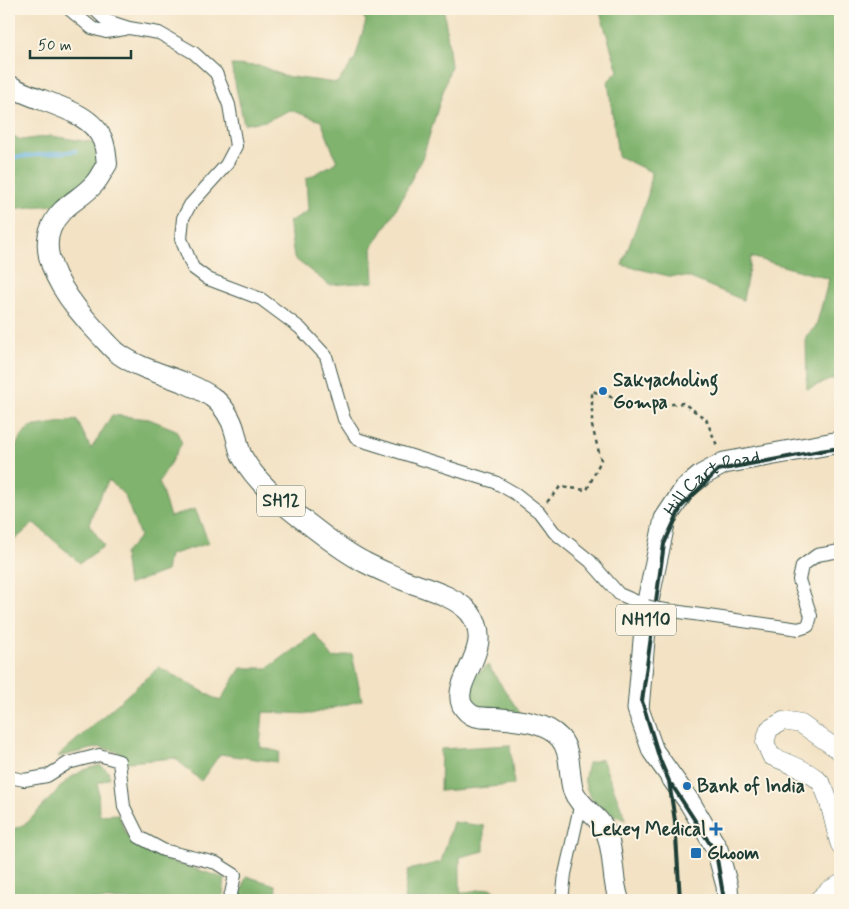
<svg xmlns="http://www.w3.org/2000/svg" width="849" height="909" font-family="Mynerve,sans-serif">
<rect width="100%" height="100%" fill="#fcf5e5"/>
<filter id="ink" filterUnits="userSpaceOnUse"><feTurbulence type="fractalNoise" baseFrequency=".02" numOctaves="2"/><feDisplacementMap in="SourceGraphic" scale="10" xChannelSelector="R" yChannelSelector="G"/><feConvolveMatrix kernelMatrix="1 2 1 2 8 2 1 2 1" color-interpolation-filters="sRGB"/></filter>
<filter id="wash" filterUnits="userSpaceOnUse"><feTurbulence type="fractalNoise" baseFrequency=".0096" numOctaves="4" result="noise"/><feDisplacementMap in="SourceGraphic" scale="20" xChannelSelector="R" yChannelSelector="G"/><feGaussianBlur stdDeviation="1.12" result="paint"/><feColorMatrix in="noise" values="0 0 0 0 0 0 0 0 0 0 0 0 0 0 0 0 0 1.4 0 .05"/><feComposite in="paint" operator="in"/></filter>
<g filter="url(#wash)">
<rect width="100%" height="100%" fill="#f3e2c4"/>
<path fill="#80b36e" stroke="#507851" d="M 358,9 L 444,9 L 451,66 L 423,156 L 397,208 L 372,248 L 374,282 L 329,285 L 294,258 L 289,222 L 308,211 L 306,179 L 337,162 L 321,121 L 290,110 L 266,121 L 244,124 L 231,65 L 261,66 L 284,76 L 337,83 L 355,59 L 366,21 Z
M 599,9 L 840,9 L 840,376 L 807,389 L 806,336 L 816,326 L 829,279 L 751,257 L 743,300 L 688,277 L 669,276 L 622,265 L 648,195 L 651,172 L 618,156 L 608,81 L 618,71 Z
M 9,134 L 21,140 L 51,136 L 97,143 L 100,156 L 93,172 L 78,188 L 55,205 L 9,209 Z
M 112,415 L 149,419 L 176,430 L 182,443 L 159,482 L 170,517 L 195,509 L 209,543 L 169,555 L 166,571 L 128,585 L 124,554 L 140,536 L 125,496 L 109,480 L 97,502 L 89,524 L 104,546 L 80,563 L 34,523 L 9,545 L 9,460 L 20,438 L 30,427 L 77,420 L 91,449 Z
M 315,634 L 333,658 L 352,654 L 362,700 L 311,714 L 263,712 L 260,747 L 280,752 L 277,762 L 220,754 L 201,781 L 175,758 L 128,762 L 118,752 L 100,747 L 57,757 L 159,667 L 220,701 L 241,668 L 268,668 Z
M 488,665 L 522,716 L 476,711 L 468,698 L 473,677 Z
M 510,745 L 514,785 L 440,791 L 441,749 Z
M 602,759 L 626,820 C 606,813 589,805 585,782 C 584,777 587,769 588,763 Z
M 100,765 L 108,771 L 110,778 L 98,783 L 99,815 L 118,814 C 121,820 123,830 127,835 C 149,862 195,866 225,879 L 223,895 L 219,900 L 9,900 L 9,831 L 27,823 L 68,779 L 84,770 Z
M 453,822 L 484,826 L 484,851 L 460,857 L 460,893 L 491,888 L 506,900 L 404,900 L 408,870 L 441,862 Z
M 246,876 L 275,885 L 278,900 L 237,900 L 242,891 Z"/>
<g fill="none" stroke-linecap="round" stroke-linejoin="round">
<path stroke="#6ab3e2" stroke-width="4" d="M 9,158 L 76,151"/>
</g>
</g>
<g filter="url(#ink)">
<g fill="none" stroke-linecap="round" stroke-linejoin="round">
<defs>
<path id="minor" d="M 69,9 L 92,28 L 106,32 L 125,29
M 94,9 L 107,21 L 129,28 L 159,33 L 194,53 L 216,73 L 229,105 L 236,146 L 226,165 L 190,205 L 183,218 L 181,239 L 193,268 L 208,279 L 261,299 L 300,328 L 326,356 L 344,419 L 357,439 L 495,482 L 516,494 L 539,512 L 554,532 L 590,561 L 619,594 L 647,606
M 659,609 L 799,629 L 808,626 L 811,616 L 799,580 L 802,566 L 817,555 L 840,551
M 9,777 L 24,780 L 47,776 L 68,763 L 99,755 L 119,761 L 124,807 L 139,837 L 163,850 L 216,863 L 235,875 L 231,894 L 228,900
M 562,900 L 565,874 L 581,802"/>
<path id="secondary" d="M 840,751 L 801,724 L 783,721 L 769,729 L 765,742 L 771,756 C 785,762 809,770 820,782 C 830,794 834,829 840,845
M 818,900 L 829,890 L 840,884"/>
<path id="primary" d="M 9,85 C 36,103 90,107 103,141 C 106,149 106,157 107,164 C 103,170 100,177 95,183 C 81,200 60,205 51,228 C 36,263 77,311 100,335 C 106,341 112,349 119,354 C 147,374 183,377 212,397 C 223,405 232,419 235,432 C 238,441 238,450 243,458 C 255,480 282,504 302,519 C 322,534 342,551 364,562 C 377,569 390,574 403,580 C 424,588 456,596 470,613 C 497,648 451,679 462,705 C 465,710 469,714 474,716 C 480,718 488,718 495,718 C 516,720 544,721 560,738 C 572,752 568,773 573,790 C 579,807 599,815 606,832 C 615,853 611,878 619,900"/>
<g id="trunk">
<path id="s1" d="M 728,900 L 727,886 L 717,849 L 690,803 L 653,751 L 638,709 L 647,606 L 665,519 L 685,489 L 702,475 L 724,463 L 840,442"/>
</g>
</defs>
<use href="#minor" stroke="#3f564a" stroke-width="14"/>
<use href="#secondary" stroke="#3f564a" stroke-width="19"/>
<use href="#primary" stroke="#3f564a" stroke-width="22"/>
<use href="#trunk" stroke="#3f564a" stroke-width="23"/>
<path stroke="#3f564a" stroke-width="2.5" stroke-dasharray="4 4" stroke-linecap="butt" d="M 547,502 L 560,487 L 587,490 L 601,460 L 592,426 L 592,391 L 643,407 L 683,403 L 706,419 L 718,448"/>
<use href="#minor" stroke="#fff" stroke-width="12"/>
<use href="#secondary" stroke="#fff" stroke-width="18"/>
<use href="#primary" stroke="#fff" stroke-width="20"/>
<use href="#trunk" stroke="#fff" stroke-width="21"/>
<path stroke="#1f3d34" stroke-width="4" d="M 672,785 L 716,853 L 724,900
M 680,900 L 675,821 L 669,781 L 660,760 L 642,701 L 664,544 L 681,507 L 718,470 L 820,451 L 840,448"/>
<defs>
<path id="minor-bridge" d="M 647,606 L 659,609"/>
</defs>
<use href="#minor-bridge" stroke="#3f564a" stroke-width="14" stroke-linecap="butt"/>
<use href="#minor-bridge" stroke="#fff" stroke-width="12"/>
</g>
</g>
<g fill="#1f6fb2" stroke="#fcf5e5" stroke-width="2">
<circle cx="603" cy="391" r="5"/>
<circle cx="687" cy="786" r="5"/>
<path d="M713.5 821.5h5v5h5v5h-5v5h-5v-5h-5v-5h5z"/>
<rect x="690" y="847" width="12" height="12" rx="2.5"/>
</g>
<g text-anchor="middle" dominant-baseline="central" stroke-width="4" stroke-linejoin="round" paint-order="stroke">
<g fill="#fcf5e5" stroke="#617469" stroke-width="1">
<rect x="257" y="485.5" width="48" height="31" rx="4"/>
<rect x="616" y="604.5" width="60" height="31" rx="4"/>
</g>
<g font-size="18" font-weight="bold" fill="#1f3d34">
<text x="281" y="501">SH12</text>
<text x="646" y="620">NH110</text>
</g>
<g font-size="19" font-weight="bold" fill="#1f3d34" stroke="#fcf5e5" text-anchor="start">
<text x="613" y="380">Sakyacholing<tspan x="613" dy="22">Gompa</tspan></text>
<text x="697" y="786">Bank of India</text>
<text x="706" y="829" text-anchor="end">Lekey Medical</text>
<text x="707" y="853">Ghoom</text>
</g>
<g font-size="19" fill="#1f3d34" stroke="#fcf5e5">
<text stroke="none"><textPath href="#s1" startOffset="469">Hill Cart Road</textPath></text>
</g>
</g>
<rect width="849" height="909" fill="none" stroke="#fcf5e5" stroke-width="30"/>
<path d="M30 50v8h101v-8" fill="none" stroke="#1f3d34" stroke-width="2.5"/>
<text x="38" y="50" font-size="15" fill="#1f3d34" stroke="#fcf5e5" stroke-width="4" paint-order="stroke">50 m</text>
</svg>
